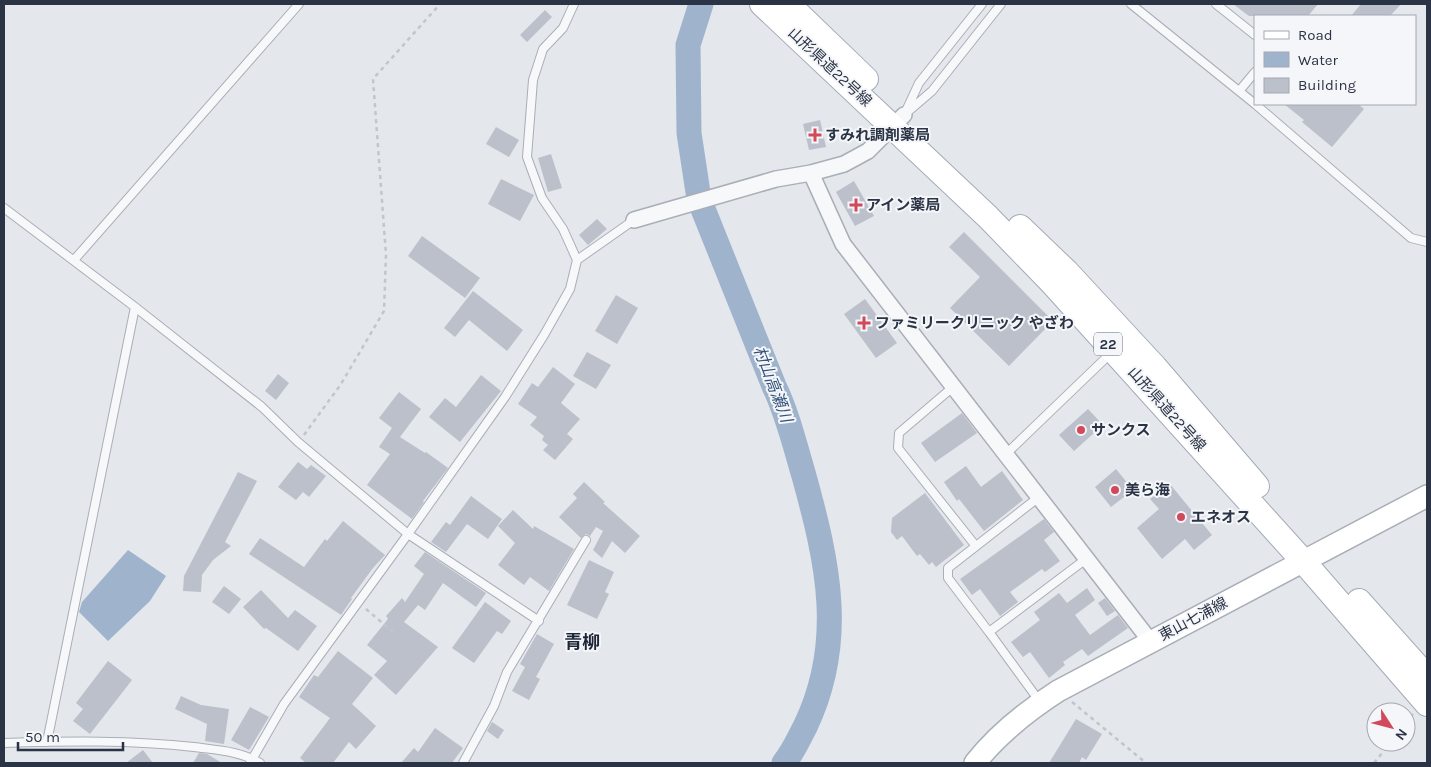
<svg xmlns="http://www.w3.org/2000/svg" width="1431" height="767" font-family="Karla,'Noto Sans JP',sans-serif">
<rect width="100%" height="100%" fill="#e4e7ec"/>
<path fill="#9fb4cc" d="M 128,550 L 166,576 L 150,601 L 108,641 L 79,612 L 82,602 Z"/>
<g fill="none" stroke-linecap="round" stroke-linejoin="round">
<path stroke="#9fb4cc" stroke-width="25" d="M 701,4 L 688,45 L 689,133 L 699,199 L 774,386 C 788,415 795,446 804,476 C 828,563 846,642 805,727 C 798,740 793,752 784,763"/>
</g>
<path fill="#bbc0ca" d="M 1233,4 L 1318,4 L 1308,16 L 1249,16 Z
M 1361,4 L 1401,4 L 1390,16 L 1351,16 Z
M 545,10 L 552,17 L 527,42 L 520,35 Z
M 1284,104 L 1358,104 L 1364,109 L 1332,147 L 1302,122 L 1304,120 Z
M 820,120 L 826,147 L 809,150 L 803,124 Z
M 496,127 L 519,140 L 509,157 L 486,144 Z
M 551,154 L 562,188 L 548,192 L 538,158 Z
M 501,179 L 534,195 L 520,221 L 488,204 Z
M 854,181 L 874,216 L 855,226 L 836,192 Z
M 597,219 L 607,229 L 588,245 L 579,235 Z
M 964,232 L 1053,321 L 1009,366 L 950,308 L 980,277 L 949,247 Z
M 422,236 L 480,278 L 465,298 L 408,256 Z
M 473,291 L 523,330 L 507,351 L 469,320 L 455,337 L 444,328 Z
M 616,295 L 638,308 L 617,344 L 595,331 Z
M 865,299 L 897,343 L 876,358 L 844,314 Z
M 587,352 L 611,365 L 596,389 L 573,376 Z
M 553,367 L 575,384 L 561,403 L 580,419 L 567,434 L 573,439 L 555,460 L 543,450 L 548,445 L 542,440 L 544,436 L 530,425 L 537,417 L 518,404 L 532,383 L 538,387 Z
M 278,374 L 289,383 L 276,400 L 265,391 Z
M 481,375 L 501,391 L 460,442 L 429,417 L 445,398 L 456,407 Z
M 399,392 L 421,409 L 400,437 L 425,453 L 426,452 L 448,468 L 423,501 L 424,502 L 412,519 L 367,485 L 390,454 L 379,447 L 392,428 L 379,418 Z
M 1088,409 L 1103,425 L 1074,451 L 1059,435 Z
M 962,413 L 977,433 L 935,462 L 921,443 Z
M 298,462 L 307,469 L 311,465 L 326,476 L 309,497 L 303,492 L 296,500 L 278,487 Z
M 966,466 L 981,487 L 1002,471 L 1023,500 L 984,531 L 959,499 L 957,501 L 944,482 Z
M 1116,469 L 1133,490 L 1111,507 L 1095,487 Z
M 238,472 L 257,481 L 225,542 L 231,546 L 213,560 L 202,575 L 201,592 L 183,591 L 184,576 Z
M 584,482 L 605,502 L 603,503 L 640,536 L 625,553 L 612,541 L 602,558 L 593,550 L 603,531 L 596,527 L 590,536 L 586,534 L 581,538 L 559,517 L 577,498 L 573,494 Z
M 1169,483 L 1212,535 L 1194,550 L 1185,539 L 1162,559 L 1137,528 L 1159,509 L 1150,499 Z
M 925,493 L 964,545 L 936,567 L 932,562 L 929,565 L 920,554 L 917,556 L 902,536 L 897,540 L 891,532 L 892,518 Z
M 471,496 L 502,519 L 488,539 L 467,524 L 446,552 L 431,542 L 446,522 L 450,525 Z
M 513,510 L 533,529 L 534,526 L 574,549 L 549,591 L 530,577 L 524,585 L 498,565 L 515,543 L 498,526 Z
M 1044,519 L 1054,532 L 1044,540 L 1060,561 L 1045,572 L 1042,569 L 1010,592 L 1018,602 L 1000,616 L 980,589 L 972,595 L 960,579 Z
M 343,521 L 385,555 L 373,568 L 351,598 L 352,599 L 341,615 L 249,554 L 260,538 L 304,567 L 325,539 L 327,541 Z
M 425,552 L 486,593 L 476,607 L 443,583 L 425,610 L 418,605 L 404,622 L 438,647 L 396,695 L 374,675 L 387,661 L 367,645 L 388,619 L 386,616 L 402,598 L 405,602 L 424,574 L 414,566 Z
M 589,560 L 614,572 L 605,592 L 609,594 L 597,619 L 567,605 Z
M 224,586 L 241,599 L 229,614 L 212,602 Z
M 1087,588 L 1095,600 L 1075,615 L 1090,635 L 1118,615 L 1128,628 L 1088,656 L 1082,649 L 1063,662 L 1065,665 L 1049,678 L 1030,652 L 1023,657 L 1011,642 L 1040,620 L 1034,612 L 1059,593 L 1067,603 Z
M 261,590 L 288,618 L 295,610 L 317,626 L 298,651 L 266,628 L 264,629 L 243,607 Z
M 1105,598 L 1115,611 L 1107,616 L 1098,603 Z
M 485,602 L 511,621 L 502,634 L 497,631 L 474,663 L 452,648 Z
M 537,634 L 554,644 L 536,677 L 540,679 L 529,700 L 512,691 L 525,667 L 520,664 Z
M 338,651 L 373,678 L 352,704 L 376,726 L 356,749 L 349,742 L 333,763 L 306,763 L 300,758 L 330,718 L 299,697 L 314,675 L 318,677 Z
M 108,661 L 132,680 L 90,734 L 73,721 L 83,709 L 76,703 Z
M 181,696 L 201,705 L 229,709 L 224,744 L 205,741 L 207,724 L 175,709 Z
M 250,707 L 269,717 L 249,750 L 231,740 Z
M 1076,719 L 1102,734 L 1086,760 L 1082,757 L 1079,763 L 1049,763 Z
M 492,722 L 504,730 L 498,739 L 487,731 Z
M 435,728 L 463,748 L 452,763 L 401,763 L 414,748 L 418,752 Z
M 143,750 L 153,763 L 126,763 Z
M 199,753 L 207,754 L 222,763 L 193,763 Z"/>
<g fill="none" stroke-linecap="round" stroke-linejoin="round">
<defs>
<path id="service" d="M 574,4 L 563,28 L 543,49 L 533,80 L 527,157 L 542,198 L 563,229 L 577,260
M 1131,4 L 1255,104
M 1216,4 L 1255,35
M 1240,90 L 1255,72
M 1255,104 L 1411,238 L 1427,242
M 906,111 L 919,83 L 982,4
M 904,115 L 932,91 L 1001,4
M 4,208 L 135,307 L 262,407 L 298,442 L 408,534 L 539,621
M 74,260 L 299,4
M 953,387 L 899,433 L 898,448 L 975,545
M 1006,454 L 1111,353
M 989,632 L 948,578 L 948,568 L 1039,497
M 1040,702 L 989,632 L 1086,559
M 47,742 L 135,307
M 4,743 C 67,741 131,740 194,747 C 216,750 241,751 260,763
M 250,763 L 284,704 L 408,534 L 505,397 L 544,335 L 570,289 L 577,260 L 634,220
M 463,763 L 494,706 L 507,672 L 586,540"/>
<path id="minor" d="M 811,173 L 843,244 L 1151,642
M 634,220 L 776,179 L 811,173 L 844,164 L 868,151 L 904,115"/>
<path id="secondary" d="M 975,763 C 998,734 1027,711 1058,691 L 1427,496"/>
<path id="primary" d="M 762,4 L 988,217 L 1053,284 L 1303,561 L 1427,704
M 788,4 L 866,79
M 1020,227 L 1067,272 L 1155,367 L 1257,486
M 1359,601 L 1427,677"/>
</defs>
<use href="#service" stroke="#a9aeb7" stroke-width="10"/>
<use href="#minor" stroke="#a9aeb7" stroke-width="18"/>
<use href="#secondary" stroke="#a9aeb7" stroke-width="24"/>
<use href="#primary" stroke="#a3abb8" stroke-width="26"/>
<path stroke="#c2c5cb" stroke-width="2.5" stroke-dasharray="4 4" stroke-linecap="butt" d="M 304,435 L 341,384 L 384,311 L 386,255 L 373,79 L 440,4
M 366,609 L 393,632
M 1072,702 L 1146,763
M 1406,722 L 1413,714
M 1374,763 L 1391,742"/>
<use href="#service" stroke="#f7f8fa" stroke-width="8"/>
<use href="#minor" stroke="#f7f8fa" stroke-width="15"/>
<use href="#secondary" stroke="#fff" stroke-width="21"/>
<use href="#primary" stroke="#fff" stroke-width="24"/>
</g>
<g fill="#d1495b" stroke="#f4f6f9" stroke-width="2">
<path d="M812.5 127.5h5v5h5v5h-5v5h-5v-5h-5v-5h5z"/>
<path d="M853.5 197.5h5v5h5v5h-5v5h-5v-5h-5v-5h5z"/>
<path d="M861.5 315.5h5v5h5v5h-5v5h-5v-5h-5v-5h5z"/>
<circle cx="1081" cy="430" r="5"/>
<circle cx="1115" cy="490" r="5"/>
<circle cx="1181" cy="517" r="5"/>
</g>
<g text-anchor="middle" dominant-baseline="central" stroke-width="4" stroke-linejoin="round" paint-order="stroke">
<rect fill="#f4f6f9" stroke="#676e7b" stroke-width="1" x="1094" y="332.5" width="28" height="23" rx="4"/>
<g font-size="14" font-weight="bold" fill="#2b3445">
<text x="1108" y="344">22</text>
</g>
<g font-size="15" fill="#2b3445" stroke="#f4f6f9">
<text transform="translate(830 67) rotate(43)">山形県道22号線</text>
<text transform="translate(1167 409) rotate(48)">山形県道22号線</text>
<text transform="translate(1193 619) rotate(-28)">東山七浦線</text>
</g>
<g font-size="15" font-weight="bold" fill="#2b3445" stroke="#f4f6f9" text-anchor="start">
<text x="825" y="135">すみれ調剤薬局</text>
<text x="866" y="205">アイン薬局</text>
<text x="875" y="323">ファミリークリニック やざわ</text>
<text x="1091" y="430">サンクス</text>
<text x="1125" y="490">美ら海</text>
<text x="1191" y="517">エネオス</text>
</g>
<g font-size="16" font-style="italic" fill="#34527a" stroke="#f4f6f9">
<text transform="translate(773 384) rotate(69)">村山高瀬川</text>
</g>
<g font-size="18" font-weight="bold" fill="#1d2536" stroke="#f4f6f9">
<text x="582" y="642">青柳</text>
</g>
</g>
<rect width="1431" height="767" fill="none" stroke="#2b3445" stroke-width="10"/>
<rect x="1254" y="15" width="162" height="90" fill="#f4f6f9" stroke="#a4a8b1"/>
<rect x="1264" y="31" width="25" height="8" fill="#ffffff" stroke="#a4a8b1"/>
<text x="1298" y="40" font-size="15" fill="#2b3445">Road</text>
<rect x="1264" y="52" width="25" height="15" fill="#9fb4cc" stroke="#a4a8b1"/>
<text x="1298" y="65" font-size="15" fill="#2b3445">Water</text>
<rect x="1264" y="78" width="25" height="15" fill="#bbc0ca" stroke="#a4a8b1"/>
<text x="1298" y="90" font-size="15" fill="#2b3445">Building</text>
<g transform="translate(1391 727) rotate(126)"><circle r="24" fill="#f4f6f9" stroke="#a4a8b1"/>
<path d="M0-4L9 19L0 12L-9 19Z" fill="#d1495b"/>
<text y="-8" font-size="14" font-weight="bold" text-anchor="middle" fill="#2b3445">N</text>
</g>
<path d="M18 742v8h105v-8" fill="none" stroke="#2b3445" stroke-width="2.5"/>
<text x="25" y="742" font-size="15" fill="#2b3445" stroke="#f4f6f9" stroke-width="4" paint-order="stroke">50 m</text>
</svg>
